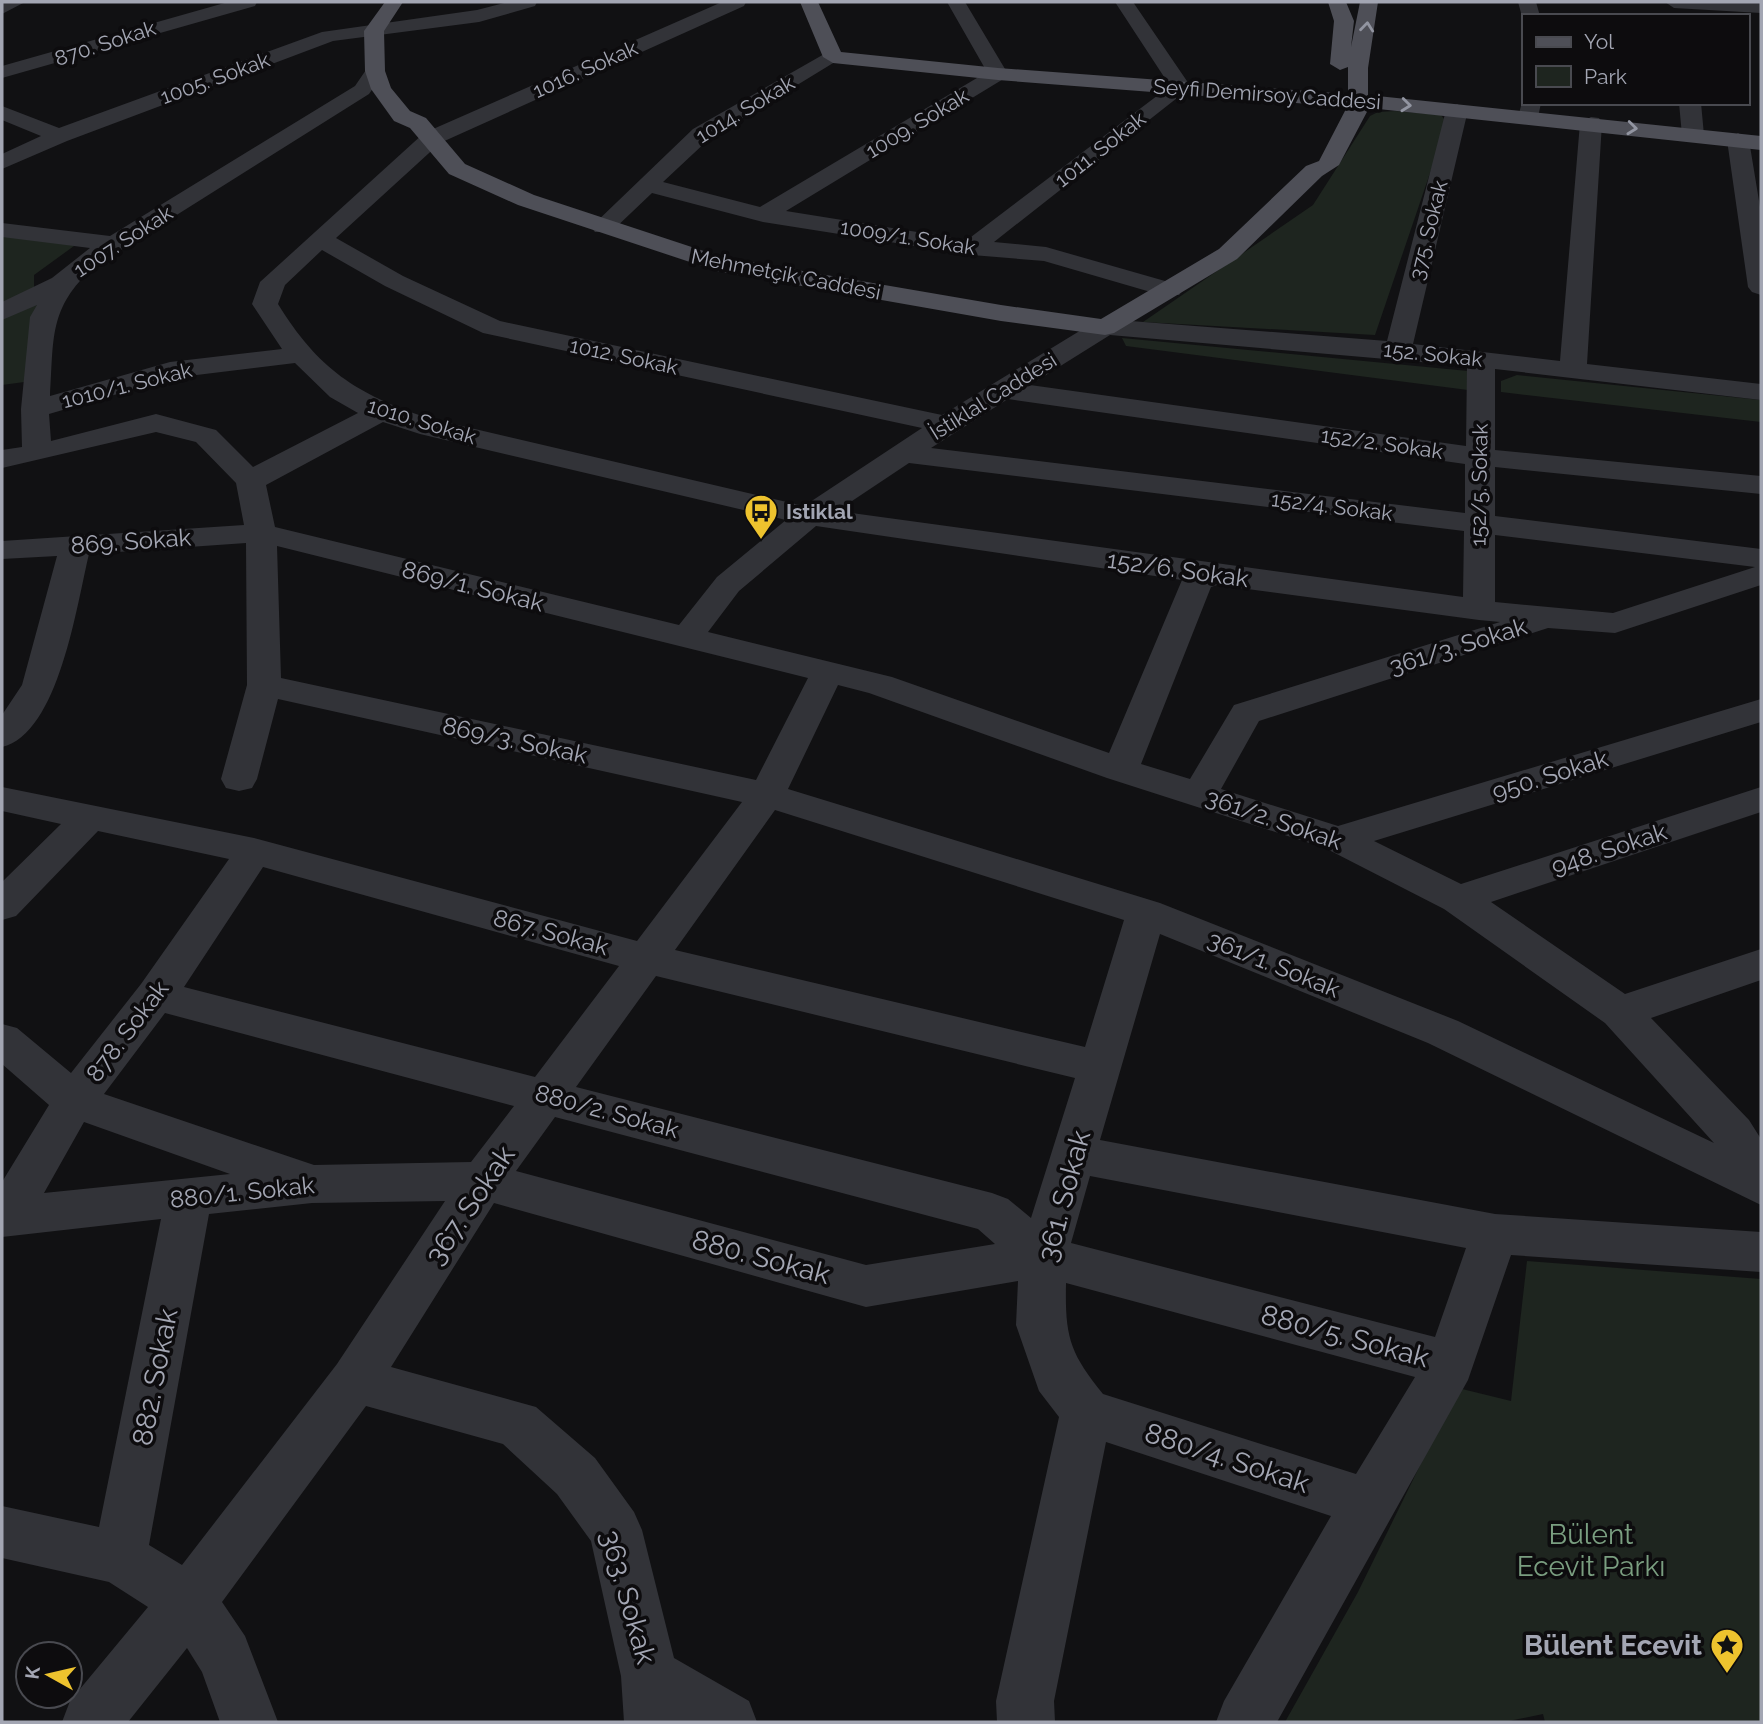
<svg xmlns="http://www.w3.org/2000/svg" width="1763" height="1724" font-family="Raleway,sans-serif">
<rect width="100%" height="100%" fill="#111113"/>
<path fill="#1e251f" d="M 1395,111 L 1441,115 L 1447,123 L 1375,335 L 1143,322 L 1313,205 L 1370,116 L 1378,112 Z
M 2,234 L 72,242 L 74,246 L 34,275 L 34,291 L 43,317 L 39,380 L 2,385 Z
M 1122,338 L 1468,371 L 1468,390 L 1126,346 Z
M 1517,375 L 1761,400 L 1761,422 L 1501,392 L 1501,381 Z
M 1527,1261 L 1761,1279 L 1761,1722 L 1545,1722 L 1543,1714 L 1504,1722 L 1285,1722 L 1358,1592 L 1458,1388 L 1511,1401 Z"/>
<g fill="none" stroke-linecap="round" stroke-linejoin="round">
<path fill="#323338" fill-rule="evenodd" d="M 2,2 L 25,2 L 2,14 Z
M 228,2 L 257,2 L 255,6 L 2,78 L 2,66 Z
M 508,2 L 537,2 L 535,6 L 479,22 L 333,41 L 67,141 L 2,169 L 2,154 L 41,136 L 2,120 L 2,106 L 59,128 L 322,32 L 477,10 Z
M 722,2 L 746,2 L 744,6 L 440,143 L 336,238 L 403,276 L 500,321 L 942,415 L 1096,321 L 1105,319 L 1387,341 L 1446,110 L 1457,104 L 1468,110 L 1413,344 L 1560,361 L 1580,123 L 1591,117 L 1599,118 L 1602,123 L 1587,364 L 1761,384 L 1761,400 L 1495,369 L 1495,450 L 1761,476 L 1761,494 L 1495,467 L 1495,516 L 1761,549 L 1761,585 L 1615,633 L 1548,628 L 1259,721 L 1221,789 L 1338,826 L 1761,699 L 1761,722 L 1374,841 L 1461,884 L 1761,787 L 1761,812 L 1491,902 L 1625,994 L 1761,949 L 1761,980 L 1651,1018 L 1749,1120 L 1761,1139 L 1761,1205 L 1428,1043 L 1160,934 L 1100,1140 L 1495,1214 L 1761,1232 L 1761,1272 L 1511,1255 L 1468,1380 L 1277,1722 L 1216,1722 L 1224,1701 L 1331,1516 L 1106,1442 L 1054,1701 L 1055,1722 L 997,1722 L 996,1701 L 1059,1417 L 1039,1391 L 1016,1325 L 1018,1281 L 866,1307 L 494,1203 L 391,1367 L 536,1407 L 595,1458 L 634,1512 L 642,1530 L 674,1658 L 749,1701 L 757,1722 L 624,1722 L 621,1676 L 591,1541 L 557,1494 L 503,1444 L 366,1406 L 222,1602 L 245,1636 L 278,1722 L 220,1722 L 202,1672 L 187,1648 L 128,1722 L 62,1722 L 70,1701 L 148,1607 L 109,1582 L 2,1558 L 2,1506 L 99,1527 L 161,1219 L 2,1237 L 2,1182 L 49,1105 L 2,1064 L 2,1024 L 17,1028 L 71,1073 L 141,984 L 229,859 L 98,831 L 16,916 L 2,920 L 2,882 L 61,824 L 2,811 L 2,787 L 254,838 L 637,941 L 742,802 L 278,699 L 257,779 L 252,788 L 239,791 L 226,788 L 221,779 L 247,685 L 246,543 L 89,554 C 77,603 59,734 2,747 L 2,715 L 22,685 L 57,556 L 2,559 L 2,541 L 244,525 L 236,483 L 196,442 L 156,432 L 2,468 L 2,450 L 22,447 L 21,409 L 30,317 L 37,305 L 2,320 L 2,302 L 52,278 L 90,248 L 2,237 L 2,223 L 110,236 L 355,86 L 368,67 L 382,67 L 385,71 L 369,94 L 94,267 C 48,308 54,339 50,396 L 170,362 L 282,349 L 252,304 L 260,282 L 424,133 ZM 322,250 L 385,286 L 483,333 L 922,428 L 804,506 L 428,418 C 356,394 318,369 278,304 L 285,285 ZM 1110,335 L 1467,366 L 1466,446 L 1030,385 ZM 295,363 L 330,397 L 358,413 L 253,467 L 216,430 L 156,414 L 51,441 L 49,414 L 172,378 ZM 1008,399 L 1465,464 L 1465,513 L 931,448 ZM 383,422 L 420,434 L 786,520 L 717,577 L 679,625 L 275,527 L 266,485 ZM 909,463 L 1464,531 L 1463,597 L 837,511 ZM 816,526 L 1182,580 L 1109,753 L 892,677 L 708,632 L 739,591 ZM 1495,535 L 1755,567 L 1613,613 L 1495,602 ZM 277,546 L 808,678 L 756,780 L 281,678 ZM 1217,585 L 1479,620 L 1500,622 L 1234,705 L 1190,779 L 1141,764 L 1211,587 ZM 838,685 L 869,693 L 1107,778 L 1325,848 L 1444,909 L 1605,1023 L 1714,1143 L 1458,1021 L 1160,903 L 788,789 ZM 775,810 L 1124,920 L 1085,1047 L 675,950 ZM 263,867 L 619,966 L 535,1077 L 184,987 ZM 656,976 L 1075,1078 L 1031,1218 L 1008,1199 L 992,1193 L 576,1087 ZM 165,1013 L 514,1106 L 471,1162 L 314,1165 L 104,1094 ZM 555,1117 L 978,1229 L 995,1244 L 866,1265 L 516,1171 ZM 84,1122 L 230,1174 L 44,1193 ZM 1090,1176 L 1466,1248 L 1435,1337 L 1071,1243 ZM 445,1201 L 337,1364 L 182,1565 L 149,1545 L 209,1214 L 312,1203 ZM 1066,1283 L 1415,1377 L 1356,1474 L 1103,1394 C 1069,1352 1065,1336 1066,1283 Z
M 947,2 L 965,2 L 1008,74 L 1005,78 L 786,211 L 967,240 L 1170,86 L 1115,2 L 1133,2 L 1191,87 L 994,242 L 1046,247 L 1179,285 L 1183,290 L 1179,295 L 1161,295 L 1044,261 L 972,255 L 763,222 L 652,193 L 611,232 L 595,232 L 591,227 L 693,129 L 826,53 L 833,51 L 843,57 L 709,139 L 663,182 L 760,207 L 987,72 Z
M 1518,2 L 1536,2 L 1540,16 L 1523,16 L 1523,20 Z
M 1665,2 L 1761,2 L 1761,13 L 1674,8 Z
M 1523,99 L 1523,103 L 1541,103 L 1537,122 L 1521,122 L 1518,117 Z
M 1679,103 L 1701,103 L 1704,135 L 1701,140 L 1693,142 L 1682,135 Z
M 1738,133 L 1749,140 L 1761,213 L 1761,295 L 1752,292 L 1748,287 L 1727,140 Z"/>
<path fill="#4e4f57" fill-rule="evenodd" d="M 385,2 L 403,2 L 384,31 L 385,71 L 391,88 L 410,111 L 426,118 L 465,164 L 534,195 L 722,257 L 1001,305 L 1101,319 L 1219,249 L 1306,166 L 1319,161 L 1347,107 L 998,80 L 833,63 L 823,57 L 800,2 L 818,2 L 841,52 L 998,68 L 1348,94 L 1348,67 L 1340,70 L 1330,64 L 1334,21 L 1328,2 L 1346,2 L 1354,21 L 1351,47 L 1360,2 L 1378,2 L 1368,68 L 1368,95 L 1761,136 L 1761,150 L 1369,108 L 1339,165 L 1322,176 L 1237,259 L 1114,333 L 1105,335 L 1001,321 L 717,271 L 518,205 L 449,174 L 410,128 L 394,121 L 371,89 L 365,71 L 364,31 Z"/>
</g>
<defs><path id="oneway-chevron" d="M-2-3.5L2.5 0L-2 3.5" fill="none" stroke-width="1.6" stroke-linecap="round" stroke-linejoin="round" transform="scale(1.75)"/></defs>
<g stroke="#9295a1">
<use href="#oneway-chevron" transform="translate(1367 27) rotate(-84)"/>
<use href="#oneway-chevron" transform="translate(1406 105) rotate(6)"/>
<use href="#oneway-chevron" transform="translate(1632 128) rotate(6)"/>
</g>
<defs>
<symbol id="bus-pin" viewBox="-11 -11 22 30"><path d="M0 17L-7.5 6A9.5 9.5 0 1 1 7.5 6Z" fill="#eec32e" stroke="#0d0c0e"/><path d="M-5-6H5V4H4V6H2V4H-2V6H-4V4H-5ZM-3.5-4V0h7V-4ZM-3.5 1.2v1.5H-2V1.2ZM2 1.2v1.5H3.5V1.2Z" fill="#111"/></symbol>
<symbol id="sight-pin" viewBox="-11 -11 22 30"><path d="M0 17L-7.5 6A9.5 9.5 0 1 1 7.5 6Z" fill="#eec32e" stroke="#0d0c0e"/><path d="M0-6L1.8-2.2L6-1.7L2.9 1.2L3.7 5.4L0 3.3L-3.7 5.4L-2.9 1.2L-6-1.7L-1.8-2.2Z" fill="#111"/></symbol>
</defs>
<g fill-rule="evenodd">
<use href="#bus-pin" x="742" y="492" width="38" height="52"/>
<use href="#sight-pin" x="1708" y="1626" width="38" height="52"/>
</g>
<g text-anchor="middle" dominant-baseline="central" stroke-width="7" stroke-linejoin="round" paint-order="stroke">
<g font-size="21" fill="#a3a6b3" stroke="#0d0c0e">
<text transform="translate(105 43) rotate(-18)">870. Sokak</text>
<text transform="translate(585 69) rotate(-24)">1016. Sokak</text>
<text transform="translate(215 78) rotate(-20)">1005. Sokak</text>
<text transform="translate(1267 94) rotate(4)">Seyfi Demirsoy Caddesi</text>
<text transform="translate(745 109) rotate(-31)">1014. Sokak</text>
<text transform="translate(917 123) rotate(-31)">1009. Sokak</text>
<text transform="translate(1100 149) rotate(-38)">1011. Sokak</text>
<text transform="translate(1428 230) rotate(-76)">375. Sokak</text>
<text transform="translate(908 237) rotate(9)">1009/1. Sokak</text>
<text transform="translate(123 241) rotate(-33)">1007. Sokak</text>
<text transform="translate(786 274) rotate(11)">Mehmetçik Caddesi</text>
<text transform="translate(1433 354) rotate(6)">152. Sokak</text>
<text transform="translate(624 356) rotate(12)">1012. Sokak</text>
<text transform="translate(127 385) rotate(-14)">1010/1. Sokak</text>
<text transform="translate(993 396) rotate(-32)">İstiklal Caddesi</text>
<text transform="translate(422 421) rotate(17)">1010. Sokak</text>
<text transform="translate(1382 443) rotate(8)">152/2. Sokak</text>
<text transform="translate(1479 485) rotate(-89)">152/5. Sokak</text>
<text transform="translate(1332 506) rotate(7)">152/4. Sokak</text>
</g>
<g font-size="21" font-weight="bold" fill="#a3a6b3" stroke="#0d0c0e" text-anchor="start">
<text x="786" y="511">Istiklal</text>
</g>
<g font-size="24" fill="#a3a6b3" stroke="#0d0c0e">
<text transform="translate(131 541) rotate(-4)">869. Sokak</text>
<text transform="translate(1178 569) rotate(8)">152/6. Sokak</text>
<text transform="translate(473 586) rotate(14)">869/1. Sokak</text>
<text transform="translate(1458 646) rotate(-17)">361/3. Sokak</text>
<text transform="translate(515 740) rotate(12)">869/3. Sokak</text>
<text transform="translate(1550 775) rotate(-17)">950. Sokak</text>
<text transform="translate(1274 819) rotate(19)">361/2. Sokak</text>
<text transform="translate(1609 849) rotate(-18)">948. Sokak</text>
<text transform="translate(551 932) rotate(15)">867. Sokak</text>
<text transform="translate(1274 964) rotate(22)">361/1. Sokak</text>
<text transform="translate(127 1031) rotate(-53)">878. Sokak</text>
<text transform="translate(607 1111) rotate(15)">880/2. Sokak</text>
<text transform="translate(242 1192) rotate(-6)">880/1. Sokak</text>
</g>
<g font-size="28" fill="#a3a6b3" stroke="#0d0c0e">
<text transform="translate(1064 1196) rotate(-75)">361. Sokak</text>
<text transform="translate(470 1205) rotate(-56)">367. Sokak</text>
<text transform="translate(761 1257) rotate(15)">880. Sokak</text>
<text transform="translate(1345 1336) rotate(15)">880/5. Sokak</text>
<text transform="translate(155 1377) rotate(-79)">882. Sokak</text>
<text transform="translate(1227 1458) rotate(18)">880/4. Sokak</text>
<text transform="translate(628 1597) rotate(74)">363. Sokak</text>
</g>
<g font-size="28" fill="#7a9e80" stroke="#0d0c0e">
<text x="1591" y="1534">Bülent<tspan x="1591" dy="32">Ecevit Parkı</tspan></text>
</g>
<g font-size="28" font-weight="bold" fill="#a3a6b3" stroke="#0d0c0e" text-anchor="end">
<text x="1702" y="1645">Bülent Ecevit</text>
</g>
</g>
<rect width="1763" height="1724" fill="none" stroke="#a3a6b3" stroke-width="7"/>
<rect x="1522" y="14" width="228" height="91" fill="#0d0c0e" stroke="#494a50" stroke-width="2"/>
<rect x="1536" y="37" width="35" height="10" fill="#4e4f57" stroke="#494a50" stroke-width="2"/>
<text x="1584" y="49" font-size="21" fill="#a3a6b3">Yol</text>
<rect x="1536" y="66" width="35" height="21" fill="#1e251f" stroke="#494a50" stroke-width="2"/>
<text x="1584" y="84" font-size="21" fill="#a3a6b3">Park</text>
<g transform="translate(49 1675) rotate(278)"><circle r="33" fill="#0d0c0e" stroke="#494a50" stroke-width="2"/>
<path d="M0-5L12 26L0 18L-12 26Z" fill="#eec32e"/>
<text y="-10" font-size="19" font-weight="bold" text-anchor="middle" fill="#a3a6b3">K</text>
</g>
</svg>
